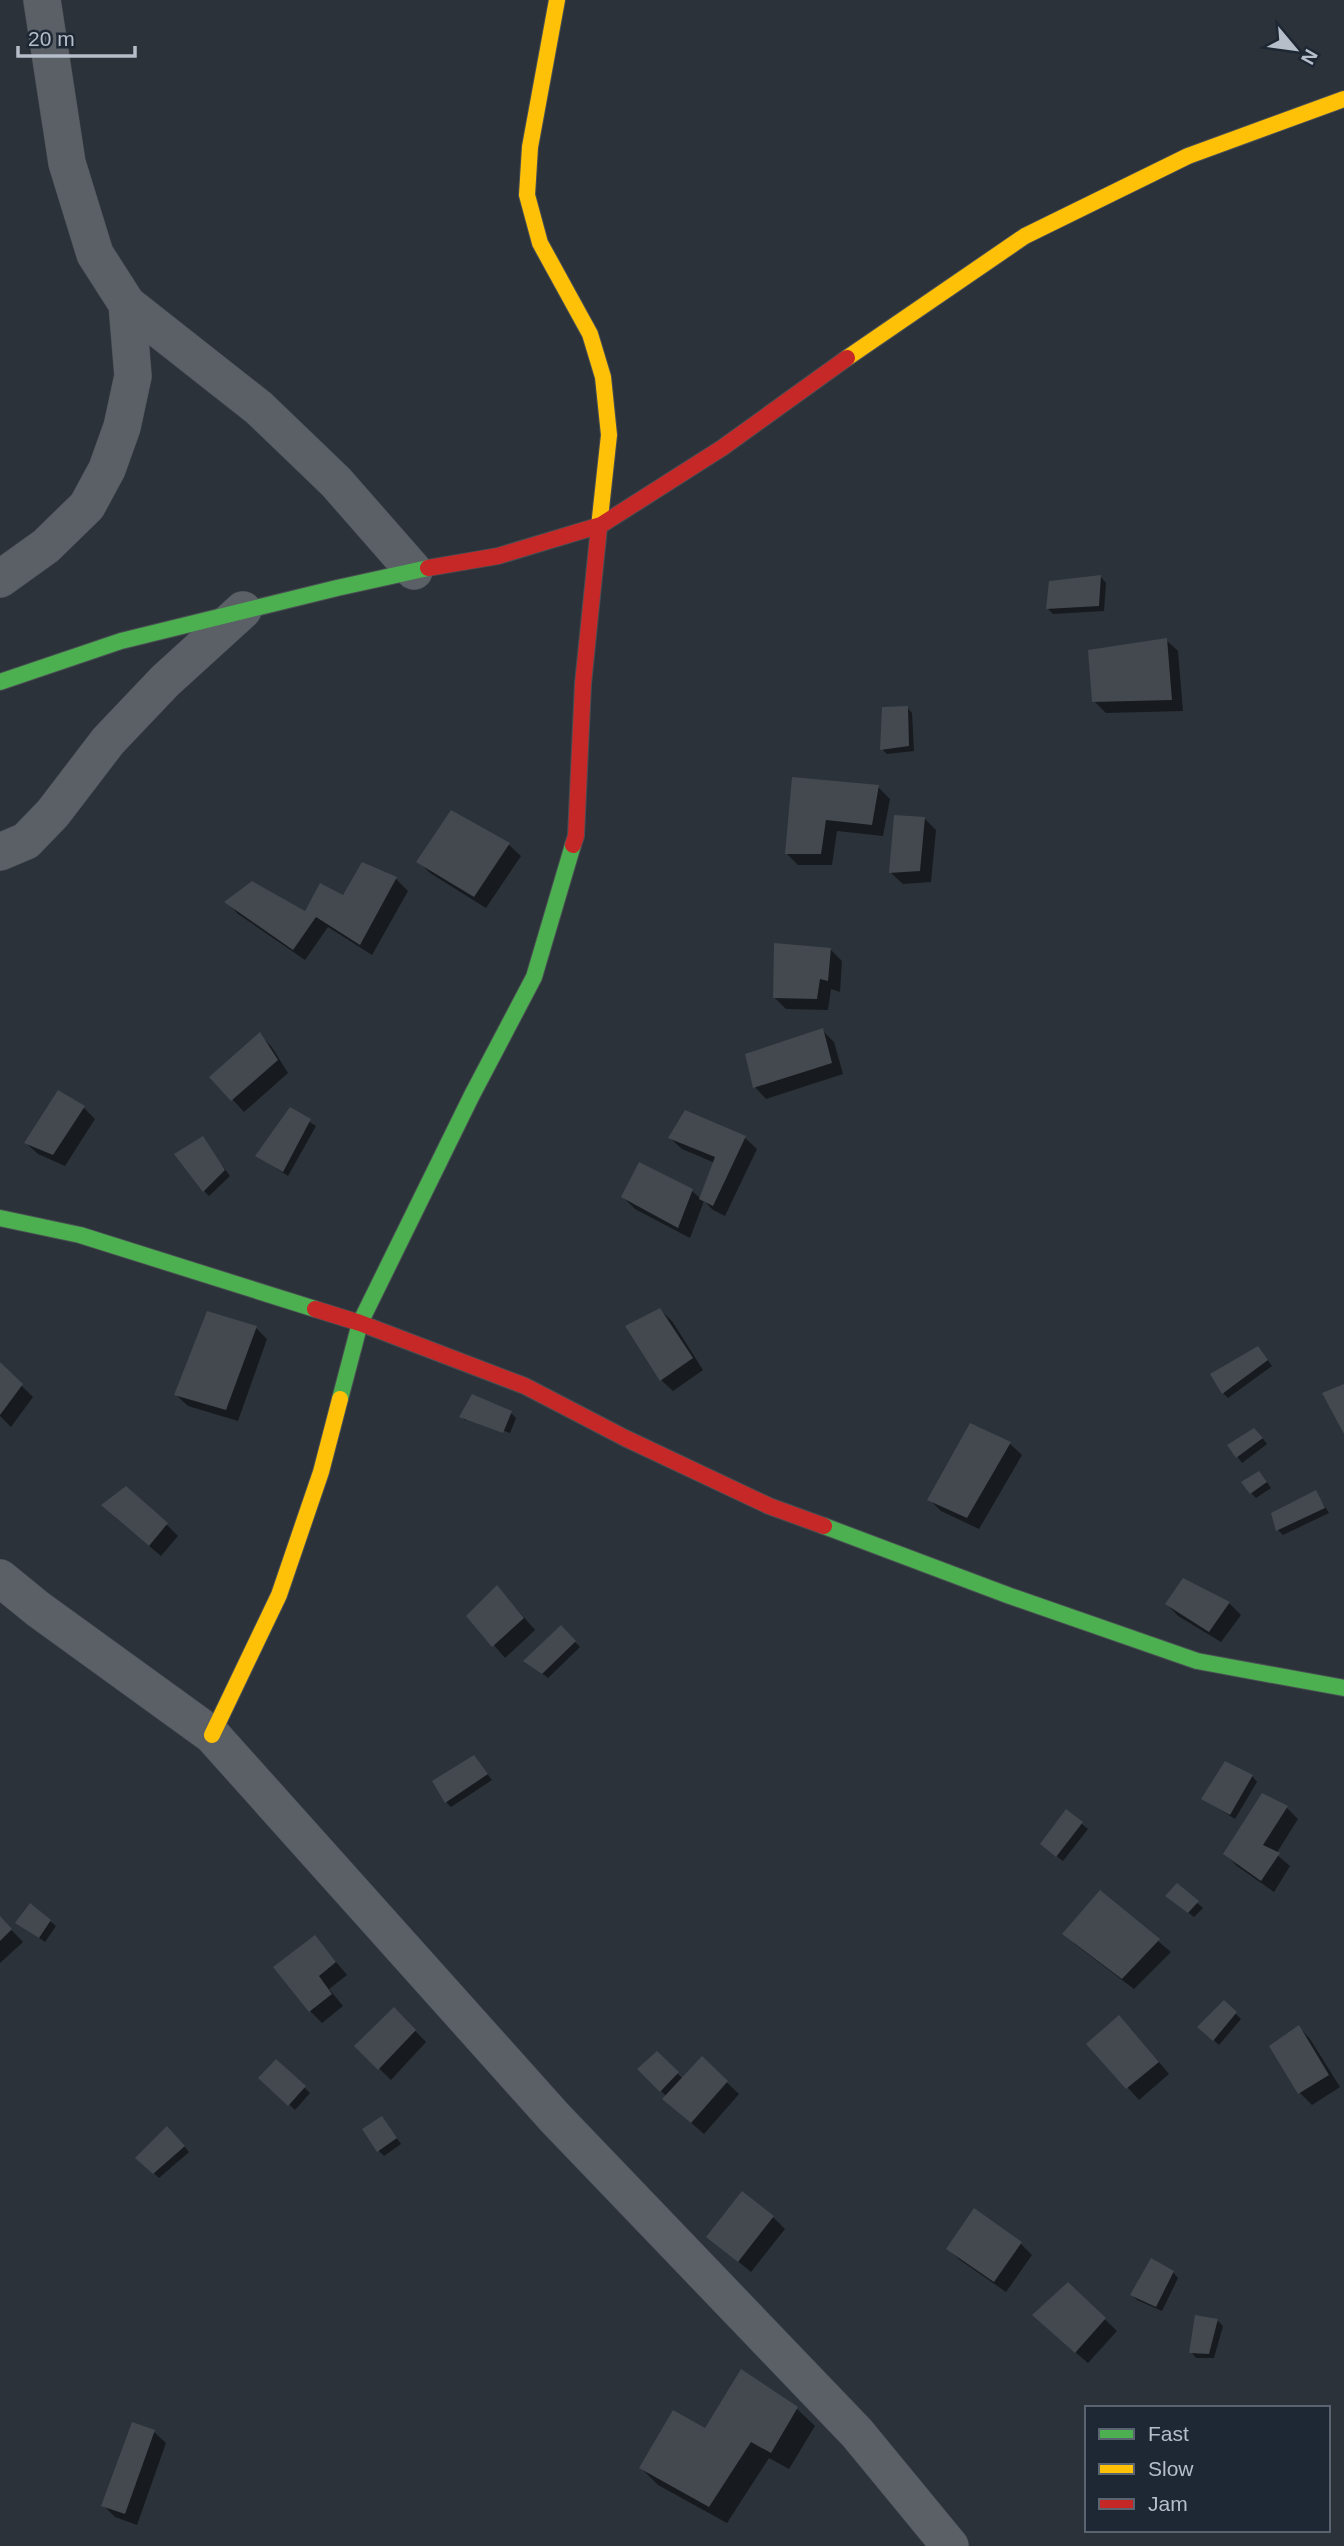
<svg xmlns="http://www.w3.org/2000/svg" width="1344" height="2546" font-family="Arial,sans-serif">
<rect width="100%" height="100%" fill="#2b3239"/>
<path fill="#0007" d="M 1101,577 L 1106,583 L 1104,611 L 1053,614 L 1048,609 Z
M 1166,640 L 1178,651 L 1183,711 L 1106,713 L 1094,701 Z
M 907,707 L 912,713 L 914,751 L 887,754 L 882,749 Z
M 793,779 L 878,787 L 890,799 L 883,836 L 837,831 L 832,865 L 798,865 L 786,853 Z
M 451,813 L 509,845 L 521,856 L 486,908 L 430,873 L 419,862 Z
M 924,818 L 936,830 L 931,882 L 903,884 L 891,873 Z
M 363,864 L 396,879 L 408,891 L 372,955 L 328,927 L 305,960 L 238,914 L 227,902 L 306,913 L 344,898 Z
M 830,949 L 842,961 L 840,992 L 831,989 L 828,1010 L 786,1009 L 774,997 Z
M 822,1030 L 834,1042 L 843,1074 L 766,1099 L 755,1087 Z
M 260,1035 L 271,1046 L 288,1073 L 244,1112 L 212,1077 Z
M 84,1108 L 95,1119 L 65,1166 L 38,1154 L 26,1143 Z
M 290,1110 L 316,1126 L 288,1176 L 257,1156 Z
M 685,1113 L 745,1138 L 757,1149 L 725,1216 L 713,1210 L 704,1201 L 690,1238 L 635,1209 L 623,1197 L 692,1191 L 701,1199 L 715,1163 L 682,1149 L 670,1138 Z
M 202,1138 L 230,1176 L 209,1196 L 204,1191 Z
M 660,1310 L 672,1321 L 703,1370 L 673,1391 L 661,1380 Z
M 256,1328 L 267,1339 L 238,1421 L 188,1406 L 176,1395 Z
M 1263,1354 L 1272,1366 L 1228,1398 L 1223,1393 Z
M 0,1365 L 33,1397 L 11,1427 L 0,1416 Z
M 511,1413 L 516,1418 L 510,1433 L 466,1417 L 466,1421 L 461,1416 Z
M 971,1425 L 1010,1444 L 1022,1455 L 979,1529 L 941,1511 L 929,1499 Z
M 1260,1435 L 1267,1444 L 1242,1463 L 1229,1445 Z
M 1264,1478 L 1271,1488 L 1256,1498 L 1251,1493 Z
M 1315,1492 L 1329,1513 L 1283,1535 L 1278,1530 Z
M 115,1517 L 166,1524 L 178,1536 L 161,1556 Z
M 508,1599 L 535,1630 L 505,1658 L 469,1616 Z
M 1229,1603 L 1241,1615 L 1221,1642 L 1178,1616 L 1167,1604 Z
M 561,1628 L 580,1647 L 548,1678 L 526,1661 Z
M 479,1763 L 492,1780 L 451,1807 L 446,1802 Z
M 1252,1776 L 1257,1782 L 1235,1819 L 1203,1799 Z
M 1286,1807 L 1298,1819 L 1276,1854 L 1290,1866 L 1274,1892 L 1237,1866 L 1225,1854 Z
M 1067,1812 L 1088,1829 L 1063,1861 L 1047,1849 Z
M 1177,1886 L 1203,1908 L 1194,1917 L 1173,1901 Z
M 1100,1892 L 1171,1952 L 1134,1989 L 1076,1945 L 1064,1934 Z
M 0,1918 L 23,1942 L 0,1963 Z
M 50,1921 L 56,1926 L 45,1942 L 18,1923 Z
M 315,1937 L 347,1975 L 329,1989 L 343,2006 L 322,2023 L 310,2011 Z
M 1224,2003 L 1241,2019 L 1219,2045 L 1200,2027 Z
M 394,2009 L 426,2042 L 391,2080 L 356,2046 Z
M 1299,2027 L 1310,2039 L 1340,2087 L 1312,2105 L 1300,2093 L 1271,2047 Z
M 1131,2029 L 1169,2074 L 1139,2100 L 1088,2044 Z
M 657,2053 L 683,2079 L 702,2059 L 739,2094 L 704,2134 L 664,2099 L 666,2096 L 640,2069 Z
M 276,2061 L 310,2093 L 295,2110 L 261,2078 Z
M 382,2118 L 401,2144 L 384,2156 L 379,2151 Z
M 173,2133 L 189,2152 L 159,2178 L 138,2158 Z
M 773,2217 L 785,2229 L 751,2272 L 708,2237 Z
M 1021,2244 L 1032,2255 L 1006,2292 L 960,2260 L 948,2249 Z
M 1173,2272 L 1178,2278 L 1162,2311 L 1137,2300 L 1132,2295 Z
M 1068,2284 L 1117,2331 L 1088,2363 L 1046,2327 Z
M 1217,2320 L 1223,2326 L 1214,2358 L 1196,2358 L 1191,2352 Z
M 742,2372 L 797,2409 L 815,2426 L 789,2469 L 769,2458 L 727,2523 L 658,2485 L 641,2468 L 705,2431 Z
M 154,2432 L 166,2443 L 137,2525 L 115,2517 L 103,2505 Z"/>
<path fill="#43494f" d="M 1101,575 L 1099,606 L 1046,609 L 1049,581 Z
M 1167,638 L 1172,700 L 1092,702 L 1088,650 Z
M 908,706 L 909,746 L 880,750 L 882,707 Z
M 792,777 L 879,785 L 872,825 L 826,820 L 821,854 L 785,854 Z
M 451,810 L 510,843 L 474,897 L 416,862 Z
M 894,815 L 925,817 L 920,871 L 889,873 Z
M 362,862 L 397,877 L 360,945 L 316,917 L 293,950 L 224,902 L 252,881 L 305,911 L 320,883 L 343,895 Z
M 774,943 L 831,948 L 828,981 L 820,979 L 817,999 L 773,998 Z
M 823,1028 L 832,1063 L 753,1088 L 745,1054 Z
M 260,1032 L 278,1060 L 231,1101 L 209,1077 Z
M 58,1090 L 85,1106 L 53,1155 L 24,1143 Z
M 290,1107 L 311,1119 L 283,1172 L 255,1156 Z
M 685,1110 L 746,1136 L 713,1206 L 699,1199 L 715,1157 L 668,1138 Z
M 203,1136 L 225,1170 L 203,1192 L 174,1154 Z
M 639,1162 L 693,1189 L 678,1228 L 621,1197 Z
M 660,1308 L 693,1358 L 660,1381 L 625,1326 Z
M 207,1311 L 257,1326 L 226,1410 L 174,1395 Z
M 1258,1346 L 1268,1360 L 1222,1394 L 1210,1374 Z
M 0,1362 L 23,1384 L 0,1415 Z
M 1344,1384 L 1344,1434 L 1322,1393 Z
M 472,1394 L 512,1411 L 503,1433 L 459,1417 Z
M 970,1423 L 1011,1442 L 967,1518 L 927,1500 Z
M 1254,1428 L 1263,1438 L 1236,1458 L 1227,1445 Z
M 1259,1471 L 1267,1482 L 1250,1494 L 1241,1482 Z
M 126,1486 L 168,1523 L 149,1546 L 101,1505 Z
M 1316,1490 L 1325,1508 L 1276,1531 L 1271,1513 Z
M 1183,1578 L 1230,1602 L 1209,1632 L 1165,1604 Z
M 497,1585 L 524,1618 L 492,1647 L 466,1616 Z
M 561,1625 L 576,1641 L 542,1674 L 523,1661 Z
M 474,1755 L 488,1774 L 445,1803 L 432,1781 Z
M 1225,1761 L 1253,1775 L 1230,1815 L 1201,1799 Z
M 1262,1793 L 1288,1806 L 1263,1845 L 1280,1853 L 1261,1881 L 1223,1854 Z
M 1066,1809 L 1083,1822 L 1056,1857 L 1040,1844 Z
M 1177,1883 L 1199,1901 L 1188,1913 L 1165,1896 Z
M 1100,1890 L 1160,1939 L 1122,1979 L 1062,1934 Z
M 30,1903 L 51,1920 L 39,1938 L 15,1923 Z
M 0,1916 L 12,1929 L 0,1941 Z
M 315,1935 L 336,1962 L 319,1976 L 332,1994 L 309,2012 L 273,1967 Z
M 1224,2000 L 1237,2012 L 1213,2041 L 1197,2027 Z
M 394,2007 L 416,2030 L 378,2070 L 354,2046 Z
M 1119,2015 L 1159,2062 L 1126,2089 L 1086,2044 Z
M 1299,2025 L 1329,2075 L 1298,2094 L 1269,2046 Z
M 657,2051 L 679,2072 L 660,2092 L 637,2069 Z
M 702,2056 L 728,2081 L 691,2123 L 662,2099 Z
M 276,2059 L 306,2086 L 288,2106 L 258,2078 Z
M 382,2116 L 397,2138 L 377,2152 L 362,2129 Z
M 167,2126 L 185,2146 L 153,2174 L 135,2158 Z
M 742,2191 L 774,2216 L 738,2262 L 706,2237 Z
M 974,2208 L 1022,2242 L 994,2282 L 946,2249 Z
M 1151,2258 L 1174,2271 L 1156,2307 L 1130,2295 Z
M 1068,2282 L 1106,2318 L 1075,2353 L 1032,2315 Z
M 1195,2315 L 1218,2319 L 1209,2354 L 1189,2353 Z
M 741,2369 L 798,2407 L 771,2453 L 751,2442 L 709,2507 L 639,2468 L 673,2410 L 705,2428 Z
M 132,2422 L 155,2430 L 125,2514 L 101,2506 Z"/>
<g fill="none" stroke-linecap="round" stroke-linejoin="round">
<defs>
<path id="street" d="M 42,0 L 67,163 L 95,254 L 127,304 L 259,408 L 336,482 L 414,571
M 0,579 L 46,546 L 87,506 L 107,469 L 122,427 L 133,376 L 127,304
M 0,852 L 26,841 L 53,813 L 108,741 L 165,681 L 243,610
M 0,1578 L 38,1609 L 212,1735 L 555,2118 L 857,2433 L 950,2546"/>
<path id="fast" d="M 0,682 L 121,641 L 337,588 L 428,568
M 0,1218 L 80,1235 L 315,1309
M 340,1399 L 360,1323 L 472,1095 L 534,977 L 573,845
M 824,1526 L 1010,1596 L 1197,1661 L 1344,1688"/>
<path id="slow" d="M 557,0 L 530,147 L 527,195 L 540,243 L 590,334 L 603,377 L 609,435 L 599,527
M 847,358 L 1025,236 L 1188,156 L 1344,99
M 212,1735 L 279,1595 L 321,1472 L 340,1399"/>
<path id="jam" d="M 428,568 L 498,556 L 601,525 L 722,448 L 847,358
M 573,845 L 576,836 L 583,684 L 599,527
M 315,1309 L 360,1323 L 525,1386 L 625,1438 L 769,1506 L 824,1526"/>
</defs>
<use href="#street" stroke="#494e53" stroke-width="38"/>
<use href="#fast" stroke="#494e53" stroke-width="18"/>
<use href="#slow" stroke="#494e53" stroke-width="18"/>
<use href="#jam" stroke="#494e53" stroke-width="18"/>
<use href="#street" stroke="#5b6067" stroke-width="37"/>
<use href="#fast" stroke="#4caf50" stroke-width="16"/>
<use href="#slow" stroke="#ffc107" stroke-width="16"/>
<use href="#jam" stroke="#c62828" stroke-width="16"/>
</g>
<rect x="1085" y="2406" width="245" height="126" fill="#1e2834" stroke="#5a6470" stroke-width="2"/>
<rect x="1099" y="2429" width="35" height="10" fill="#4caf50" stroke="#5a6470" stroke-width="2"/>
<text x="1148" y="2441" font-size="21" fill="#b5bec9">Fast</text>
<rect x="1099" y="2464" width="35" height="10" fill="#ffc107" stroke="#5a6470" stroke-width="2"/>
<text x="1148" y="2476" font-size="21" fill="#b5bec9">Slow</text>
<rect x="1099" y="2499" width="35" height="10" fill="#c62828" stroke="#5a6470" stroke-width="2"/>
<text x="1148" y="2511" font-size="21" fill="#b5bec9">Jam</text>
<g transform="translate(1295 49) rotate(119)" stroke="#1e2834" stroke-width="5" paint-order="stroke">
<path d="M0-5L12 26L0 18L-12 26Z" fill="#b5bec9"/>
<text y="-10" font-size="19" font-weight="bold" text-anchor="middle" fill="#b5bec9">N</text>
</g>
<path d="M18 46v10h117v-10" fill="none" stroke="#b5bec9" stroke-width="3.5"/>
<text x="28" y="46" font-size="21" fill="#b5bec9" stroke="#1e2834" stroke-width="5" paint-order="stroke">20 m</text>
</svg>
